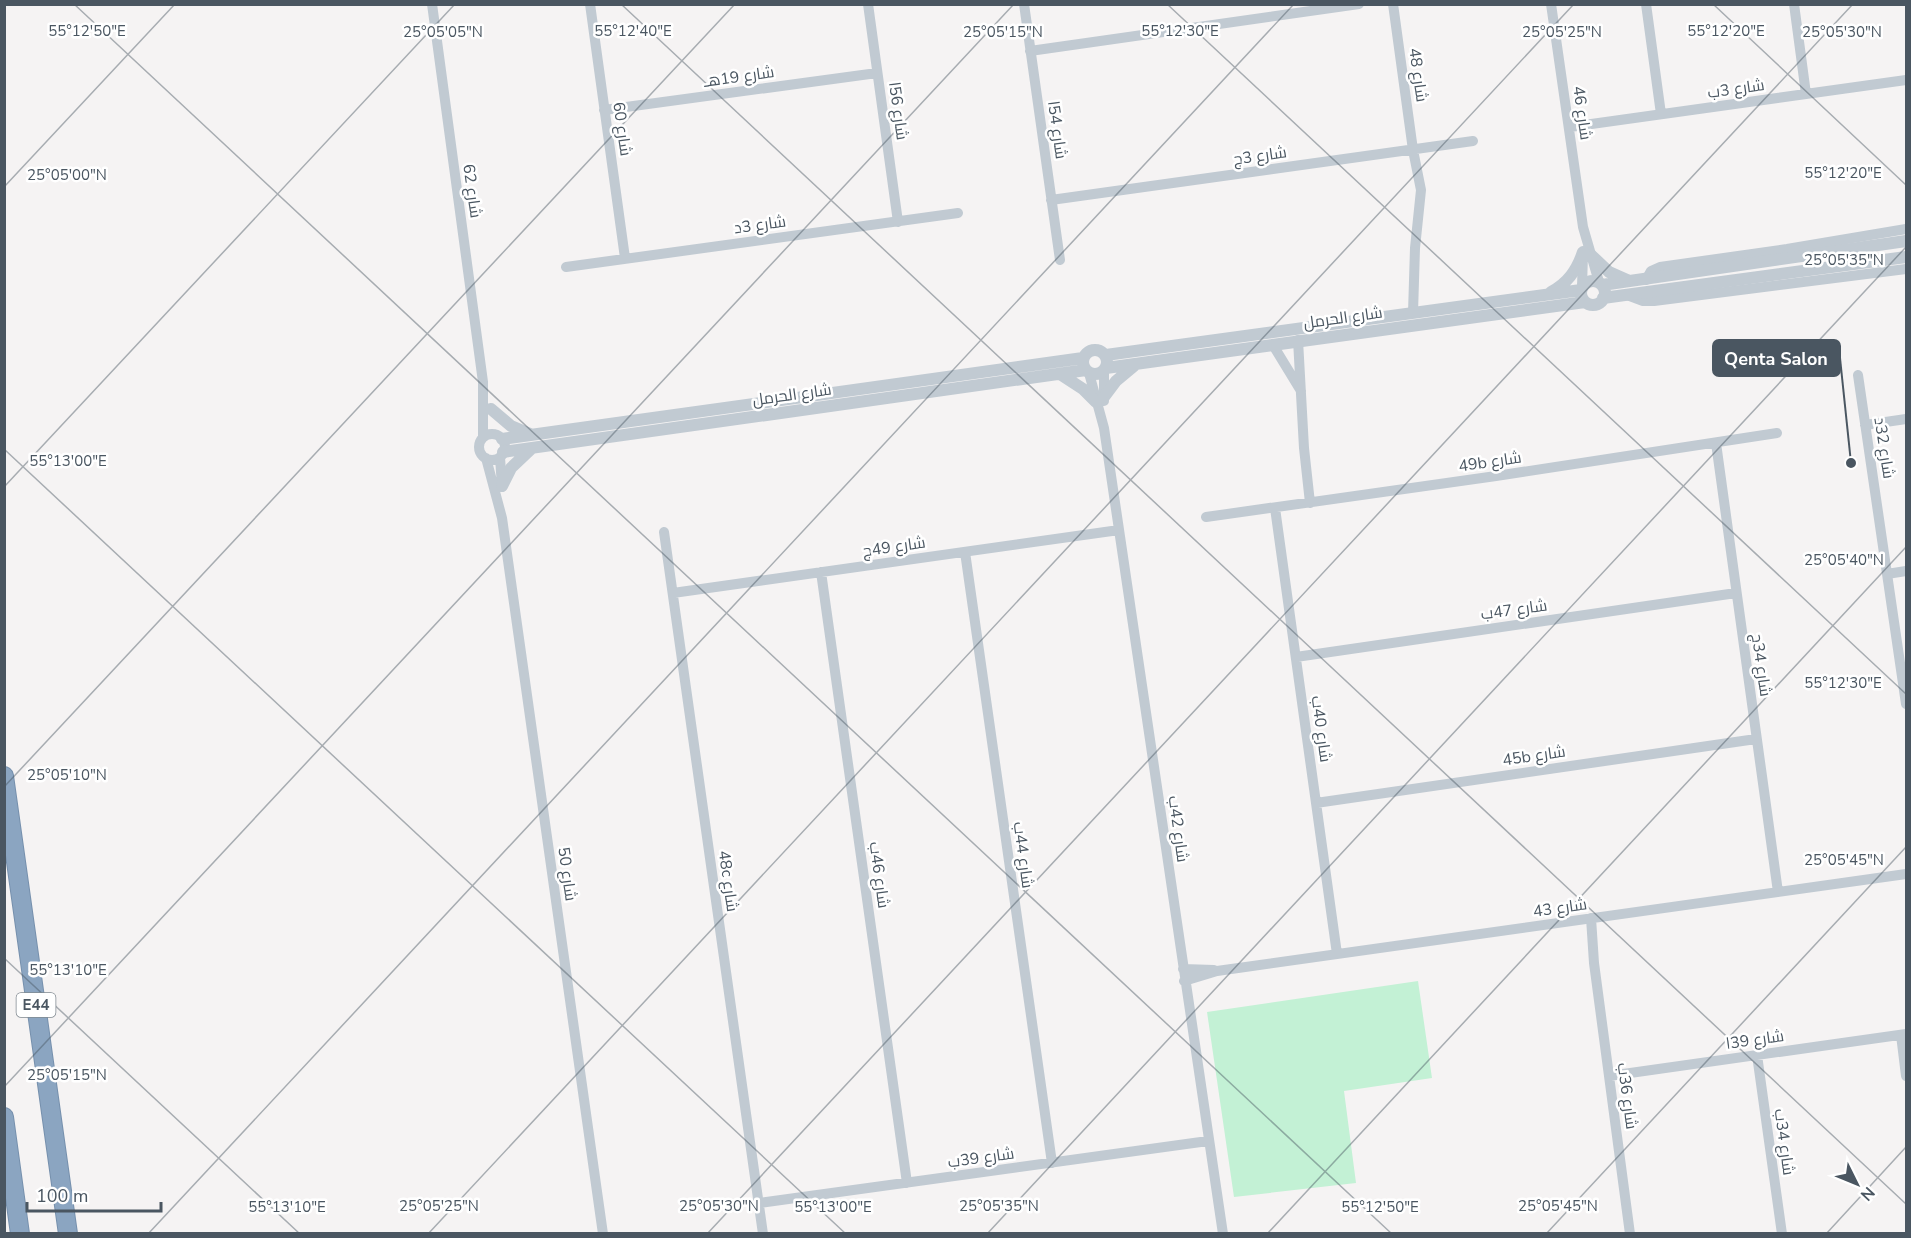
<svg xmlns="http://www.w3.org/2000/svg" width="1911" height="1238" font-family="'Nunito Sans',Cairo,sans-serif">
<rect width="100%" height="100%" fill="#f5f3f3"/>
<path fill="#c3f1d5" d="M 1418,981 L 1432,1078 L 1344,1091 L 1356,1183 L 1234,1197 L 1207,1012 Z"/>
<g fill="none" stroke-linecap="round" stroke-linejoin="round">
<defs>
<path id="motorway" d="M 4,776 L 68,1234
M 4,1117 L 20,1234"/>
</defs>
<use href="#motorway" stroke="#7690ad" stroke-width="20"/>
<path stroke="#c1cad2" stroke-width="10" d="M 432,4 L 483,382 L 483,437
M 590,4 L 625,258
M 868,4 L 898,222
M 1024,4 L 1060,260
M 1393,4 L 1413,150 L 1421,190 L 1415,248 L 1413,313
M 1551,4 L 1583,227 L 1599,282
M 1646,4 L 1661,114
M 1794,4 L 1806,94
M 1030,51 L 1359,4
M 604,110 L 877,73
M 1570,127 L 1906,80
M 1051,200 L 1473,141
M 566,267 L 958,213
M 1646,280 L 1651,271 L 1660,267 L 1787,249 L 1906,229
M 1582,287 L 1583,254
M 1627,295 L 1643,301 L 1654,301 L 1906,269
M 1298,340 L 1304,448 L 1310,503
M 1273,345 L 1301,391
M 1104,371 L 1104,401
M 1089,373 L 1104,428 L 1223,1234
M 1858,375 L 1906,704
M 1865,425 L 1906,419
M479 447a13 13 0 1 1 26 0a13 13 0 1 1-26 0Z
M 1716,443 L 1778,892
M 500,457 L 502,487
M 486,458 L 502,518 L 603,1234
M 1275,508 L 1337,954
M 1206,517 L 1496,476 L 1777,433
M 664,532 L 763,1234
M 965,552 L 1052,1163
M 821,572 L 907,1183
M 1887,574 L 1906,571
M 673,593 L 1119,530
M 1296,657 L 1736,593
M 1316,803 L 1756,739
M 1591,918 L 1594,963 L 1630,1234
M 1183,969 L 1214,970
M 1184,981 L 1217,971 L 1906,874
M 1901,1035 L 1906,1076
M 1757,1055 L 1782,1234
M 1609,1076 L 1906,1034
M 759,1203 L 1208,1141"/>
<path stroke="#c1cad2" stroke-width="12" d="M 1591,255 L 1609,272 L 1627,280
M1581 293a12 12 0 1 1 24 0a12 12 0 1 1-24 0Z
M 1602,285 L 1906,241
M 1551,292 C 1568,283 1577,270 1583,252
M 1603,298 L 1906,257
M1083 362a12 12 0 1 1 24 0a12 12 0 1 1-24 0Z
M 1106,355 L 1581,290
M 1106,368 L 1585,302
M 1060,374 L 1083,389 L 1096,402
M 1104,397 L 1116,381 L 1134,366
M 491,409 L 511,426 L 530,434
M 502,439 L 1083,358
M 503,452 L 1086,370
M 502,486 L 511,468 L 530,450"/>
<use href="#motorway" stroke="#8ba5c1" stroke-width="18"/>
</g>
<path fill="none" stroke="#4a5661" stroke-width="1.5" stroke-opacity="0.45" d="M 74,4 L 1392,1234M 621,4 L 1906,1204M 1167,4 L 1906,694M 1713,4 L 1906,185M 4,187 L 175,4M 4,449 L 846,1234M 4,487 L 455,4M 4,787 L 735,4M 4,958 L 300,1234M 4,1087 L 1014,4M 148,1234 L 1294,4M 428,1234 L 1574,4M 707,1234 L 1853,4M 987,1234 L 1906,247M 1267,1234 L 1906,547M 1546,1234 L 1906,847M 1826,1234 L 1906,1147"/>
<g text-anchor="middle" dominant-baseline="central" stroke-width="5" stroke-linejoin="round" paint-order="stroke">
<rect fill="#fff" stroke="#808990" stroke-width="1.5" x="16.5" y="993" width="39" height="24" rx="4.5"/>
<g font-size="15" font-weight="bold" fill="#4a5661">
<text x="36" y="1005">E44</text>
</g>
<g font-size="16" fill="#4a5661" stroke="#fff">
<text transform="translate(1418 75) rotate(82)">شارع 48</text>
<text transform="translate(739 77) rotate(-8)">شارع 19هـ</text>
<text transform="translate(1736 89) rotate(-8)">شارع 3ب</text>
<text transform="translate(898 111) rotate(82)">شارع 56ا</text>
<text transform="translate(1582 113) rotate(82)">شارع 46</text>
<text transform="translate(622 129) rotate(82)">شارع 60</text>
<text transform="translate(1057 130) rotate(82)">شارع 54ا</text>
<text transform="translate(1260 156) rotate(-8)">شارع 3ج</text>
<text transform="translate(472 191) rotate(82)">شارع 62</text>
<text transform="translate(760 225) rotate(-8)">شارع 3د</text>
<text transform="translate(1343 318) rotate(-8)">شارع الحرمل</text>
<text transform="translate(792 395) rotate(-8)">شارع الحرمل</text>
<text transform="translate(1884 448) rotate(81)">شارع 32د</text>
<text transform="translate(1490 462) rotate(-8)">49b شارع</text>
<text transform="translate(894 547) rotate(-8)">شارع 49ج</text>
<text transform="translate(1514 610) rotate(-8)">شارع 47ب</text>
<text transform="translate(1761 665) rotate(82)">شارع 34ج</text>
<text transform="translate(1321 729) rotate(82)">شارع 40ب</text>
<text transform="translate(1534 756) rotate(-8)">45b شارع</text>
<text transform="translate(1178 829) rotate(82)">شارع 42ب</text>
<text transform="translate(1023 855) rotate(82)">شارع 44ب</text>
<text transform="translate(567 874) rotate(82)">شارع 50</text>
<text transform="translate(879 875) rotate(82)">شارع 46ب</text>
<text transform="translate(728 881) rotate(82)">48c شارع</text>
<text transform="translate(1560 908) rotate(-8)">شارع 43</text>
<text transform="translate(1755 1040) rotate(-8)">شارع 39ا</text>
<text transform="translate(1627 1096) rotate(82)">شارع 36ب</text>
<text transform="translate(1784 1142) rotate(82)">شارع 34ب</text>
<text transform="translate(981 1158) rotate(-8)">شارع 39ب</text>
</g>
</g>
<g font-size="15" text-anchor="middle" fill="#4a5661" stroke="#fff" stroke-width="5" stroke-linejoin="round" paint-order="stroke">
<text x="87" y="36">55°12'50"E</text>
<text x="633" y="36">55°12'40"E</text>
<text x="1726" y="36">55°12'20"E</text>
<text x="1180" y="36">55°12'30"E</text>
<text x="443" y="37">25°05'05"N</text>
<text x="1003" y="37">25°05'15"N</text>
<text x="1562" y="37">25°05'25"N</text>
<text x="1842" y="37">25°05'30"N</text>
<text x="1843" y="178">55°12'20"E</text>
<text x="67" y="180">25°05'00"N</text>
<text x="1844" y="265">25°05'35"N</text>
<text x="68" y="466">55°13'00"E</text>
<text x="1844" y="565">25°05'40"N</text>
<text x="1843" y="688">55°12'30"E</text>
<text x="67" y="780">25°05'10"N</text>
<text x="1844" y="865">25°05'45"N</text>
<text x="68" y="975">55°13'10"E</text>
<text x="67" y="1080">25°05'15"N</text>
<text x="439" y="1211">25°05'25"N</text>
<text x="719" y="1211">25°05'30"N</text>
<text x="999" y="1211">25°05'35"N</text>
<text x="1558" y="1211">25°05'45"N</text>
<text x="287" y="1212">55°13'10"E</text>
<text x="833" y="1212">55°13'00"E</text>
<text x="1380" y="1212">55°12'50"E</text>
</g>
<path fill="none" stroke="#4a5661" stroke-width="2" d="M1851 463L1840 358"/>
<circle fill="#4a5661" stroke="#fff" stroke-width="2" cx="1851" cy="463" r="6"/>
<rect fill="#4a5661" stroke="#4a5661" stroke-width="2" x="1713" y="340" width="127" height="36" rx="6"/>
<g font-size="18" text-anchor="middle" font-weight="bold" fill="#fff">
<text x="1776" y="365">Qenta Salon</text>
</g>
<rect width="1911" height="1238" fill="none" stroke="#4a5661" stroke-width="12"/>
<g transform="translate(1857 1184) rotate(133)" stroke="#ffffff" stroke-width="4.5" paint-order="stroke">
<path d="M0-4.5L10 22L0 15L-10 22Z" fill="#4a5661"/>
<text y="-9" font-size="16" font-weight="bold" text-anchor="middle" fill="#4a5661">N</text>
</g>
<path d="M27 1202v9h134v-9" fill="none" stroke="#4a5661" stroke-width="3"/>
<text x="36" y="1202" font-size="18" fill="#4a5661" stroke="#ffffff" stroke-width="4.5" paint-order="stroke">100 m</text>
</svg>
